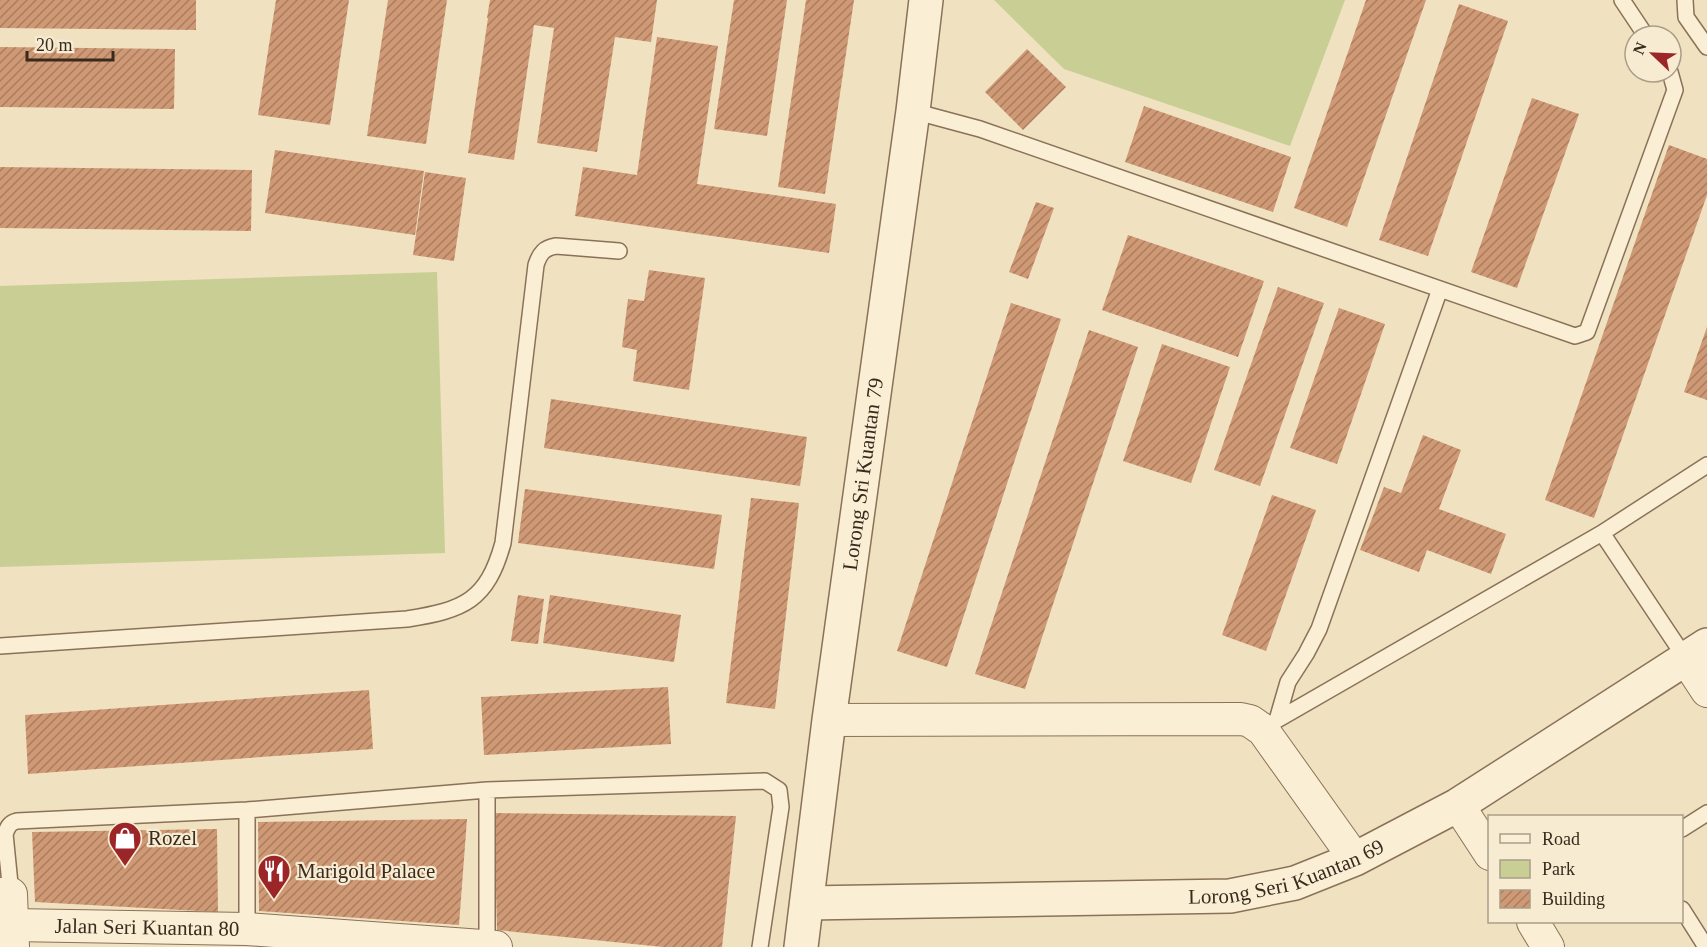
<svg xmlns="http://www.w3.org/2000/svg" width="1707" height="947" font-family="'Times New Roman',serif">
<defs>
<pattern id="building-hatch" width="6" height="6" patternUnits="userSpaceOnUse" patternTransform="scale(1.5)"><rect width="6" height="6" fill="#d09975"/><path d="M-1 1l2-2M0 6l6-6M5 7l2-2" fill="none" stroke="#aa7d5f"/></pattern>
</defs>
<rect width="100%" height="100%" fill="#f0e1c1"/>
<path fill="#c9ce94" d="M 994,0 L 1345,0 L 1290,146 L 1064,69 Z
M 437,272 L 445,553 L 0,567 L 0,286 Z"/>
<path fill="url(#building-hatch)" d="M 0,0 L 196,0 L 196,30 L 0,28 Z
M 276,0 L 349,0 L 330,125 L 258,115 Z
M 388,0 L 447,0 L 426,144 L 367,136 Z
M 490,0 L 657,0 L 651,42 L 615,37 L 597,152 L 537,143 L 554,28 L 534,25 L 514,160 L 468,153 L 488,18 L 487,18 Z
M 734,0 L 787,0 L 767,136 L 714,129 Z
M 806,0 L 854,0 L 825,194 L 778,187 Z
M 1366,0 L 1426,0 L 1347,227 L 1294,208 Z
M 1459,4 L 1508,21 L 1428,256 L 1379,240 Z
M 657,37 L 718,46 L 697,184 L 836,204 L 829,253 L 575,216 L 583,167 L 637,175 Z
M 0,47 L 175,49 L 174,109 L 0,107 Z
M 1027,49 L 1066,87 L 1023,130 L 985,92 Z
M 1532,98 L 1579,114 L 1517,288 L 1471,272 Z
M 1144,106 L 1291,157 L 1273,212 L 1125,162 Z
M 1669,145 L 1707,159 L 1707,195 L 1594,518 L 1545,500 Z
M 275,150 L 424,171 L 415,235 L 265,213 Z
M 0,167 L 252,170 L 251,231 L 0,228 Z
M 425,172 L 466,178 L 454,261 L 413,255 Z
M 1036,202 L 1054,208 L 1028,279 L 1009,272 Z
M 1128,235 L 1264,281 L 1238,357 L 1102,310 Z
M 649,270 L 705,278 L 689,390 L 633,381 L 637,350 L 622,347 L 628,299 L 644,301 Z
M 1278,287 L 1324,303 L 1260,486 L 1214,470 Z
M 1011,303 L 1061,319 L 947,667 L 897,651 Z
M 1339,308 L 1385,324 L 1337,464 L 1290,448 Z
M 1707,327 L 1707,400 L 1684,392 Z
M 1089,330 L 1138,347 L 1025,689 L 975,674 Z
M 1162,344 L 1230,367 L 1191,483 L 1123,461 Z
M 551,399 L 807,437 L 800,486 L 544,448 Z
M 1423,435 L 1461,450 L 1439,509 L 1506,534 L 1491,574 L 1427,550 L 1419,572 L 1360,550 L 1384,487 L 1401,493 Z
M 525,489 L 722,515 L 714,569 L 518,543 Z
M 1272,495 L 1316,510 L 1266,651 L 1222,635 Z
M 751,498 L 799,503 L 775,709 L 726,703 Z
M 518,595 L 544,599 L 538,644 L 511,641 Z
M 550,595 L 681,615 L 674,662 L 543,643 Z
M 668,687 L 671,744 L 484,755 L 481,697 Z
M 369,690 L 373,749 L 28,774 L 25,715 Z
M 494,813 L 736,816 L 722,947 L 663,947 L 497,930 Z
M 467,819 L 459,925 L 259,911 L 258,822 Z
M 217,829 L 218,912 L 35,902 L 32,832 Z"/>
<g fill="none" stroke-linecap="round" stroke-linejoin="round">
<defs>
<path id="service" d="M 1622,0 L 1646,36
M 1685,0 L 1686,17 L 1707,47
M 913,111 L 980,129 L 1575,336 L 1587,332 L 1675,90 L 1670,72
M 1602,533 L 1686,659
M 0,646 L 407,619 C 464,610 487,601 503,543 L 536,265 C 540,253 544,248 556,246 L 619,251
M 1277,720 L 1288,682 L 1306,654 L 1319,629 L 1440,289
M 1263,730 L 1277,720 L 1602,533 L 1707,465
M 487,790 L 487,946
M 247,810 L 247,929
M 1682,829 L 1707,813
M 11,894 L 5,834 C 8,827 9,823 17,821 L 247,810 L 487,790 L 765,781 L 779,790 L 781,807 L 760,947
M 1682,909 L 1706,947"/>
<g id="minor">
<path d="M 1686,659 L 1707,691"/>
<path d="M 829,720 L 1241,719 L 1250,721 L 1263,730 L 1355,859"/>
<path d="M 1458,805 L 1490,854"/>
<path d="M 0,894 L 11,894 L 13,947"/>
<path d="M 1533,922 L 1548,947"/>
<path id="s1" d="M 12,925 L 247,929 L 496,947"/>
</g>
<g id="tertiary">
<path id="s2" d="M 807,903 L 1230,896 L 1295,883 L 1355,859 L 1458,805 L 1707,645"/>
<path id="s3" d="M 801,947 L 829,720 L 913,111 L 926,0"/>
</g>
</defs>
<use href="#service" stroke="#8a7258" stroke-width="18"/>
<use href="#minor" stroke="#8a7258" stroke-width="34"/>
<use href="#tertiary" stroke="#8a7258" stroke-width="36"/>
<use href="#service" stroke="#faeed5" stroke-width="15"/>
<use href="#minor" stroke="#faeed5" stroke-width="32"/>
<use href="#tertiary" stroke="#faeed5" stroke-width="33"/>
</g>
<defs>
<symbol id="shop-pin" viewBox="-11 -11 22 30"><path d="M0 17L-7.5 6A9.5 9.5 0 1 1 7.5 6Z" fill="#9c2528" stroke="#f7ebd1"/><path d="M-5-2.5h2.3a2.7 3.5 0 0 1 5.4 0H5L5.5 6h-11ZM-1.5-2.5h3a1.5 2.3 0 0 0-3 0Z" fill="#fff"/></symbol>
<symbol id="restaurant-pin" viewBox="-11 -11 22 30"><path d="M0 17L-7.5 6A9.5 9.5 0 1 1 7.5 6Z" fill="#9c2528" stroke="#f7ebd1"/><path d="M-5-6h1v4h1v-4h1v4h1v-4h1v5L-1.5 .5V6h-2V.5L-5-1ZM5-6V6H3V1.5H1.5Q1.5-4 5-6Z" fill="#fff"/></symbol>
</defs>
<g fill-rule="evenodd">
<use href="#shop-pin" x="106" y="819" width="38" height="52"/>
<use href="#restaurant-pin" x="255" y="852" width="38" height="52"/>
</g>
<g text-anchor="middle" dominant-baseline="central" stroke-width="4.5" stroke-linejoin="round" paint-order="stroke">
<g font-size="21" fill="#392a1d" stroke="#f7ebd1">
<text stroke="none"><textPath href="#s3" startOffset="477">Lorong Sri Kuantan 79</textPath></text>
<text stroke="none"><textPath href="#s2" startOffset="483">Lorong Seri Kuantan 69</textPath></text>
<text stroke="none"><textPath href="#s1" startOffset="135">Jalan Seri Kuantan 80</textPath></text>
</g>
<g font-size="21" fill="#392a1d" stroke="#f7ebd1" text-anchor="start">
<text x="148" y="838">Rozel</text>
<text x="297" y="871">Marigold Palace</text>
</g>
</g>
<rect x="1488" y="815" width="195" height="108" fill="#f7ebd1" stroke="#ab9e89" stroke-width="1.5"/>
<rect x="1500" y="834" width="30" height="9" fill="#faeed5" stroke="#ab9e89" stroke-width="1.5"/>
<text x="1542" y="845" font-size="18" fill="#392a1d">Road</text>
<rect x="1500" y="860" width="30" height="18" fill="#c9ce94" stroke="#ab9e89" stroke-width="1.5"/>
<text x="1542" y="875" font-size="18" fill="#392a1d">Park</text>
<rect x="1500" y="890" width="30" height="18" fill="url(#building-hatch)" stroke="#ab9e89" stroke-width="1.5"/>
<text x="1542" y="905" font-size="18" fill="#392a1d">Building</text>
<g transform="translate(1653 54) rotate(293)"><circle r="28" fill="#f7ebd1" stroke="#ab9e89" stroke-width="1.5"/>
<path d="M0-4.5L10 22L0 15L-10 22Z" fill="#9c2528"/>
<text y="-9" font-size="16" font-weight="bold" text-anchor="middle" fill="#392a1d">N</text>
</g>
<path d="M27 51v9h86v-9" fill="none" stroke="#392a1d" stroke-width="3"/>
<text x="36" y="51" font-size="18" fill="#392a1d" stroke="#f7ebd1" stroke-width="4.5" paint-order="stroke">20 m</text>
</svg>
